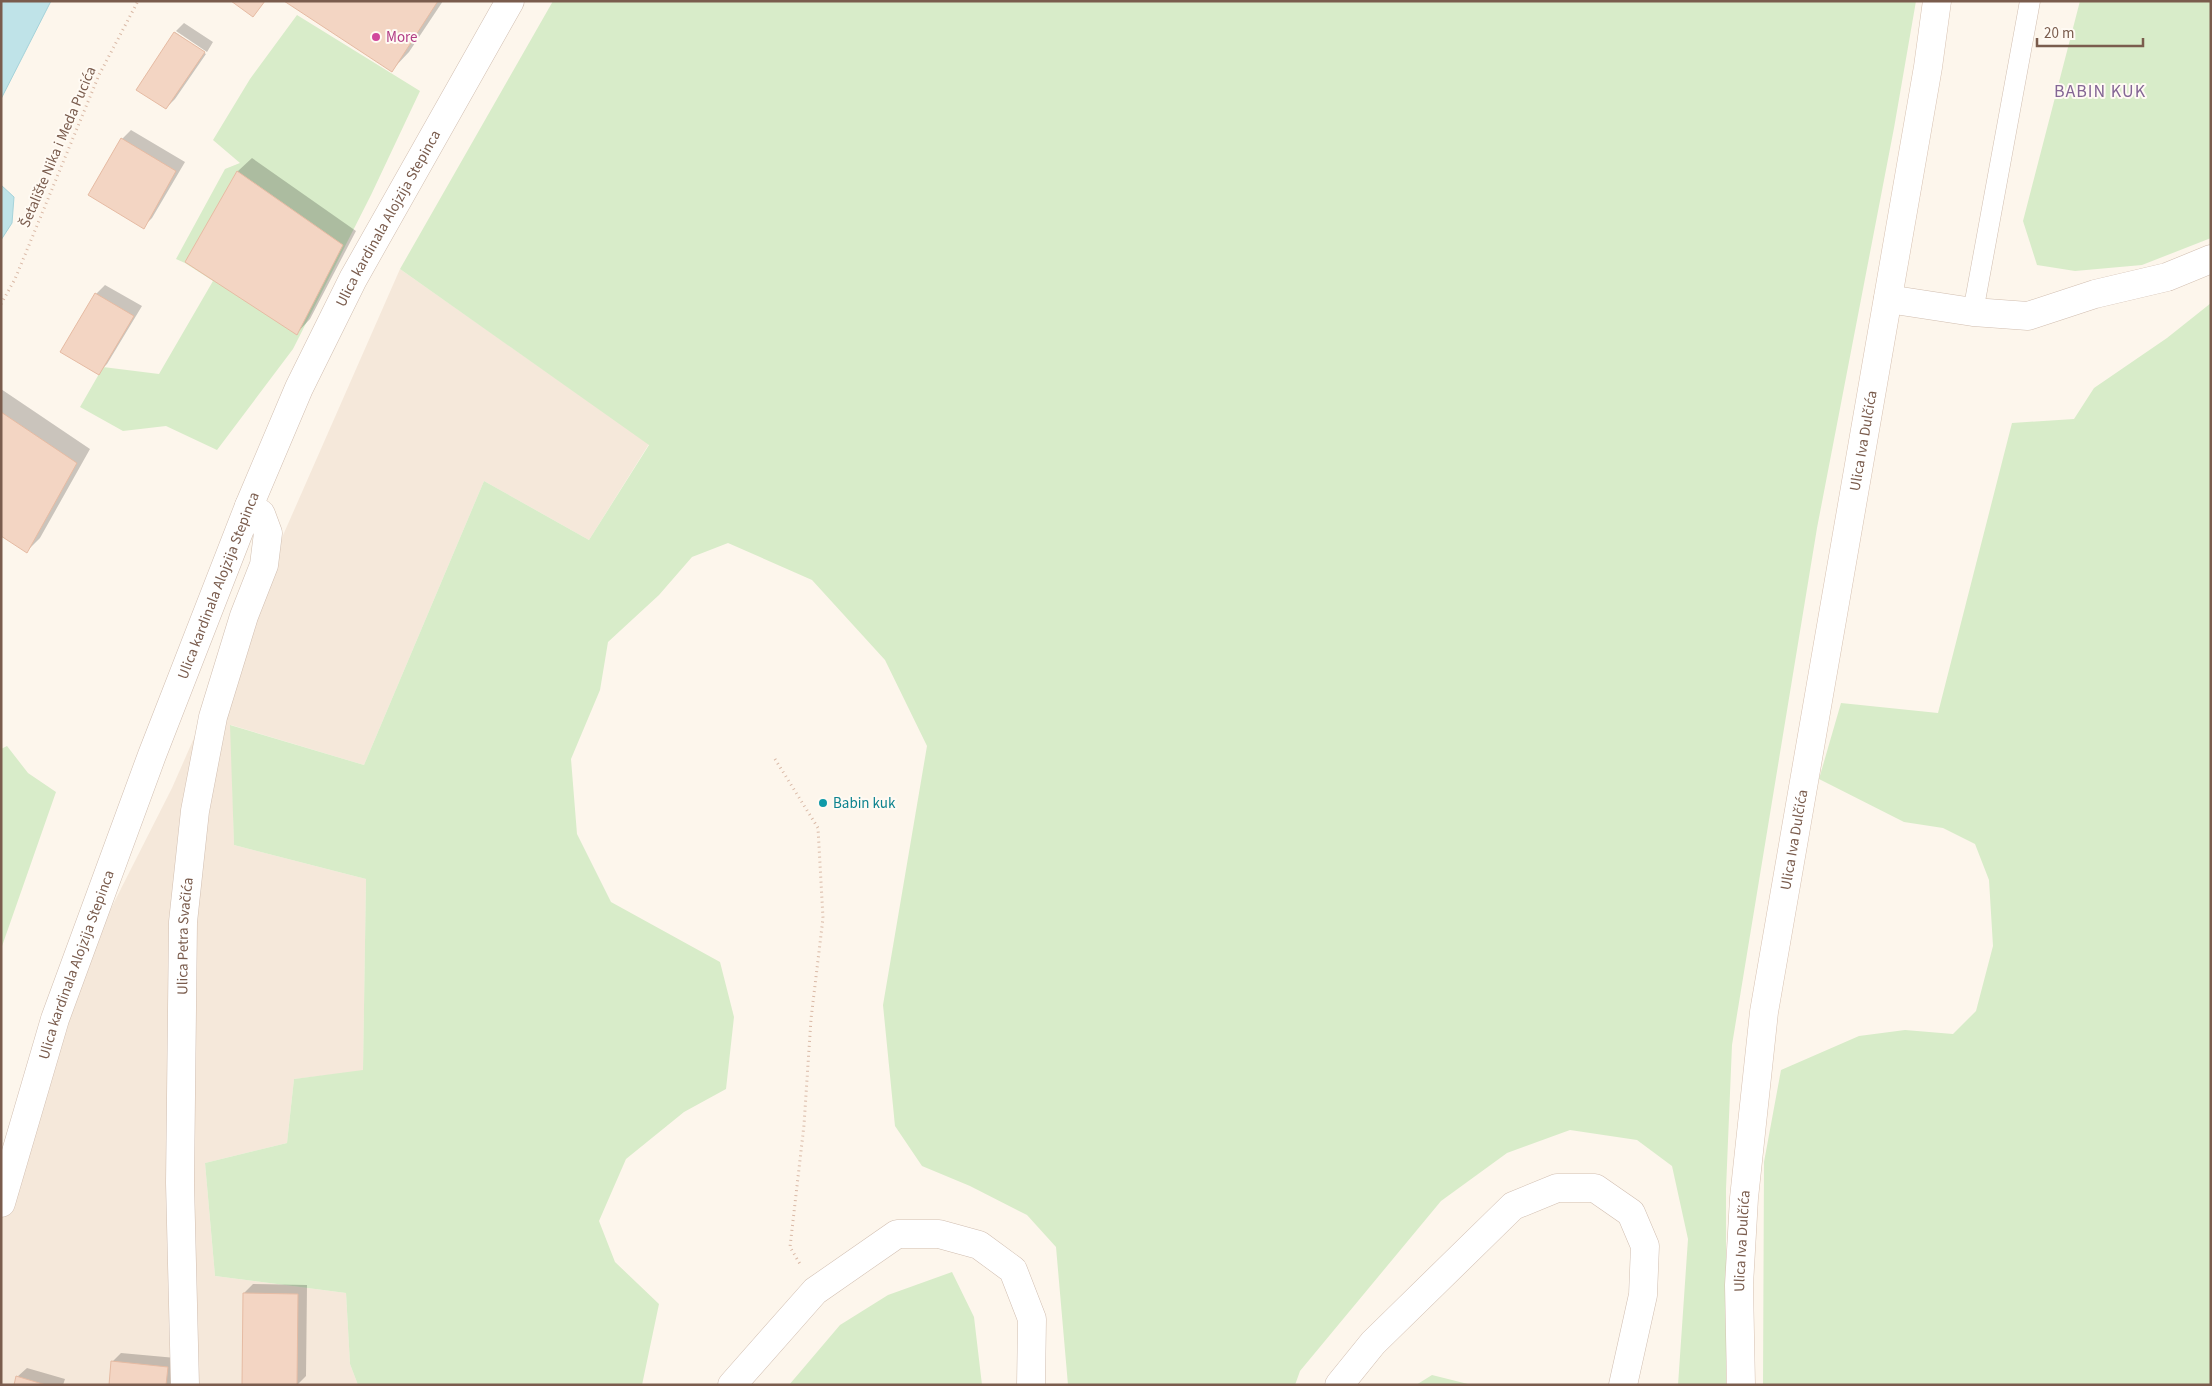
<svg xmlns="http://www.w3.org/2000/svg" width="2212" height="1386" font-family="'Source Sans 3',sans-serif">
<rect width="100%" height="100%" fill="#fdf6ec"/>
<path fill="#f5e8da" d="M 400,269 L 649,444 L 589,540 L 484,481 L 364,765 L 231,725 L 234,845 L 366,879 L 363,1071 L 294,1079 L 287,1143 L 205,1163 L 215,1276 L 346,1293 L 350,1364 L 358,1385 L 1,1385 L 1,1215 L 55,1019 L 172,788 Z"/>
<path fill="#d8ecc9" d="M 553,1 L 1916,1 L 1894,128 L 1817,528 L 1732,1045 L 1726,1189 L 1726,1385 L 1678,1385 L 1688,1239 L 1672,1166 L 1637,1140 L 1570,1130 L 1507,1153 L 1441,1201 L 1300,1371 L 1295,1385 L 1068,1385 L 1056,1247 L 1027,1215 L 970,1186 L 922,1166 L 895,1126 L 883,1005 L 927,746 L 885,660 L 812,580 L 728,543 L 692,557 L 659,595 L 608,642 L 600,690 L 571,759 L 577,834 L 611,902 L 720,962 L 734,1017 L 726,1089 L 684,1112 L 626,1159 L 599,1221 L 615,1262 L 659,1304 L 642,1385 L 358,1385 L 350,1364 L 346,1293 L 215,1276 L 205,1163 L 287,1143 L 294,1079 L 363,1070 L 366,879 L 234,845 L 230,725 L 364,765 L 484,481 L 589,540 L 649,445 L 400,269 Z
M 2080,1 L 2211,1 L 2211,238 L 2142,265 L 2075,271 L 2037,265 L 2023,221 Z
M 297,15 L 420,91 L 371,195 L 293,349 L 217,450 L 166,426 L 123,431 L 80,407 L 103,367 L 159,374 L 213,281 L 185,263 L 176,259 L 225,169 L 240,163 L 213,140 L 250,79 Z
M 2211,303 L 2211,1385 L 1763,1385 L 1764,1162 L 1781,1070 L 1859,1036 L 1905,1030 L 1953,1034 L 1976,1011 L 1993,946 L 1989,880 L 1975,844 L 1943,828 L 1904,822 L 1819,779 L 1841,703 L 1938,713 L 2012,423 L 2074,419 L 2094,388 L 2167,338 Z
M 7,746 L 28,773 L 56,792 L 1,949 L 1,749 Z
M 952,1272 L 974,1317 L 982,1385 L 789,1385 L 840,1325 L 888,1295 Z
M 1432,1375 L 1472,1385 L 1416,1385 Z"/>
<path fill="#bfe3e8" stroke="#a5d3da" d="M 1,1 L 51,1 L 1,99 Z
M 1,185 L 14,197 L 12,223 L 1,240 Z"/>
<path fill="#0003" d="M 286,1 L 443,1 L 409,52 L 392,70 Z
M 184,23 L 213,42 L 207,52 L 176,31 Z
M 175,32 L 206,54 L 175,99 L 166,108 L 137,89 Z
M 131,130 L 185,162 L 152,218 L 143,227 L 122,139 Z
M 252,158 L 356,231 L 310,319 L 297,333 L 187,262 L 238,171 Z
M 105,285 L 142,306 L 107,364 L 98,373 L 96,294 Z
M 1,389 L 90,449 L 40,538 L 27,551 L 1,535 Z
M 253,1284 L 307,1285 L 306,1376 L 297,1385 L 244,1293 Z
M 121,1353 L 176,1358 L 173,1385 L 110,1385 L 112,1362 Z
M 27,1368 L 65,1379 L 63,1385 L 16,1385 L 17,1377 Z"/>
<path fill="#f3d5c3" stroke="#e6bba3" d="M 231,1 L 265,1 L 253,17 Z
M 284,1 L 438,1 L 392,72 Z
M 174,32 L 205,52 L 166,109 L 136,90 Z
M 121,138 L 176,171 L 144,229 L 88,195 Z
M 237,171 L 343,245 L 297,335 L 185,262 Z
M 95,293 L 134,316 L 99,375 L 60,352 Z
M 1,412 L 77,463 L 27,553 L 1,536 Z
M 243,1293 L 298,1294 L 297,1385 L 242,1385 Z
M 111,1361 L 168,1367 L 166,1385 L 109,1385 Z
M 16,1376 L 46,1385 L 14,1385 Z"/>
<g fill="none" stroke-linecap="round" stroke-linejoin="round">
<defs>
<path id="lane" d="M 1973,312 L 2030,1"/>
<g id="street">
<path d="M 1888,299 L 1973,312 L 2028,316 L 2095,294 L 2167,277 L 2211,259"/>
<path id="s1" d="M 1,1203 L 55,1019 L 152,755 L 249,506 L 299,388 L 353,279 L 510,1"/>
<path id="s2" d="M 185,1385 L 180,1183 L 183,922 L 195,811 L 213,717 L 244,616 L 264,565 L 268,533 L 261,514 L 249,506"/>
<path d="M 732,1385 L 815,1291 L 897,1234 L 939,1234 L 979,1245 L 1013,1270 L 1032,1319 L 1031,1385"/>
<path d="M 1339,1385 L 1373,1343 L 1513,1206 L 1557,1188 L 1595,1188 L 1631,1213 L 1645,1246 L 1643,1295 L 1623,1385"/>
</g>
<g id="secondary">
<path id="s3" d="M 1741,1385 L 1739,1285 L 1744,1198 L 1764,1012 L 1928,67 L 1937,1"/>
</g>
</defs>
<use href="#lane" stroke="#d1beb0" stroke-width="21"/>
<use href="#street" stroke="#d1beb0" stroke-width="29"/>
<use href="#secondary" stroke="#d6c0b0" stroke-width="29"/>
<path stroke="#d9b8a5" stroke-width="3" stroke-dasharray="1 4" stroke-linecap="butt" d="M 1,304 L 15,279 L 99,75 L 138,1
M 775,759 L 818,828 L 823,918 L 811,1019 L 804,1125 L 790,1247 L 800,1264"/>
<use href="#lane" stroke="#fff" stroke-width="20"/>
<use href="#street" stroke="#fff" stroke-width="28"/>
<use href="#secondary" stroke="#fff" stroke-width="28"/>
</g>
<circle fill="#d1479c" stroke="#fffaf3" stroke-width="2" cx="376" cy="37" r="5"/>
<circle fill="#0f9aa8" stroke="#fffaf3" stroke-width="2" cx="823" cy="803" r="5"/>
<g text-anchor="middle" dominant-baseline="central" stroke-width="4" stroke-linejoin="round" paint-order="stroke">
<g font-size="15" fill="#b23c85" stroke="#fffaf3" text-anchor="start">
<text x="386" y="37">More</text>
</g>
<g font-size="15" fill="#7a5c4d" stroke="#fffaf3">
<text transform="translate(58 147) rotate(-67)">Šetalište Nika i Meda Pucića</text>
<text stroke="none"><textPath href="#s1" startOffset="1060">Ulica kardinala Alojzija Stepinca</textPath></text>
<text stroke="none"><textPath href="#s3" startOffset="954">Ulica Iva Dulčića</textPath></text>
<text stroke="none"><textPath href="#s1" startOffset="655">Ulica kardinala Alojzija Stepinca</textPath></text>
<text stroke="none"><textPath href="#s3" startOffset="549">Ulica Iva Dulčića</textPath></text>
<text stroke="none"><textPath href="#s2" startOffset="449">Ulica Petra Svačića</textPath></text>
<text stroke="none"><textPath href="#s1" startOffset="250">Ulica kardinala Alojzija Stepinca</textPath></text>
<text stroke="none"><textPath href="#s3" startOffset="144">Ulica Iva Dulčića</textPath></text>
</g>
<g font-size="15" fill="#0d838f" stroke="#fffaf3" text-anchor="start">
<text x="833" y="803">Babin kuk</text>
</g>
<g font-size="18" letter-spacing="1" fill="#846695" stroke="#fffaf3">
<text x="2100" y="91">BABIN KUK</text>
</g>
</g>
<rect width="2212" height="1386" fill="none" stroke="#7a5c4d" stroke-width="5"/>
<path d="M2037 38v8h106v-8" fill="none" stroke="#7a5c4d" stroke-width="2.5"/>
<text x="2044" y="38" font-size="15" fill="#7a5c4d" stroke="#fffaf3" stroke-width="4" paint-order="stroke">20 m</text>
</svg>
